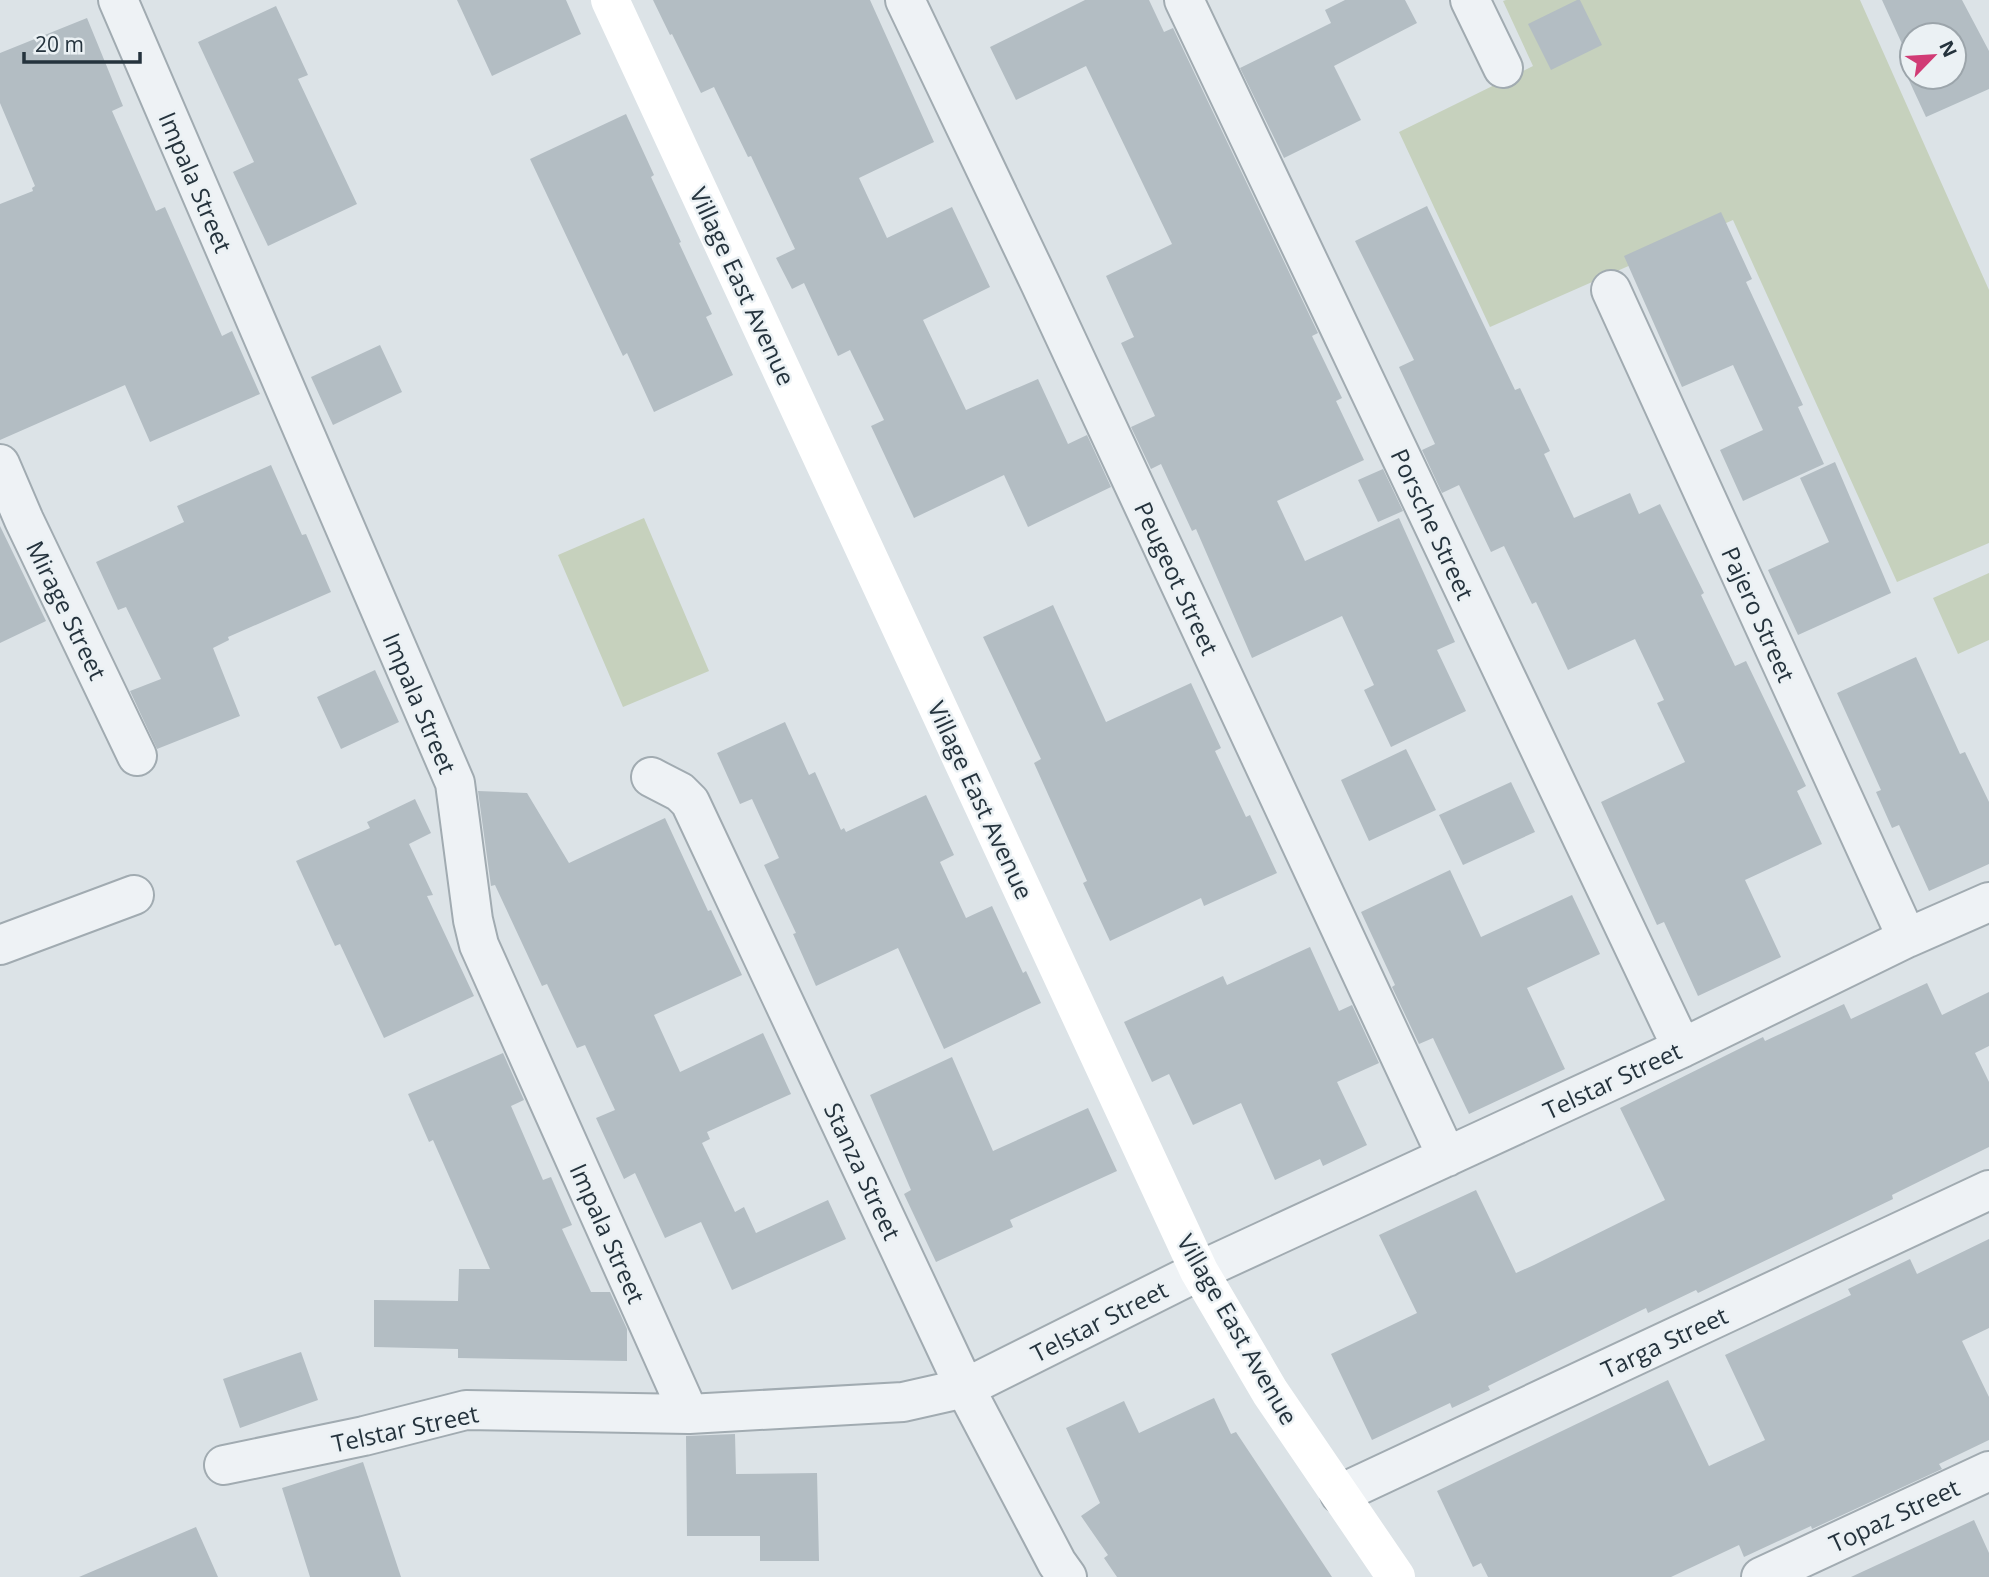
<svg xmlns="http://www.w3.org/2000/svg" width="1989" height="1577" font-family="'Open Sans',sans-serif">
<rect width="100%" height="100%" fill="#dce3e7"/>
<path fill="#c6d1bd" d="M 1506,0 L 1860,0 L 1989,290 L 1989,543 L 1897,582 L 1733,220 L 1490,327 L 1399,132 L 1533,66 L 1503,1 Z
M 644,518 L 709,671 L 623,707 L 558,555 Z
M 1989,573 L 1989,640 L 1958,654 L 1933,598 Z"/>
<path fill="#b3bdc3" fill-rule="evenodd" d="M 457,0 L 566,0 L 581,34 L 492,76 Z
M 653,0 L 870,0 L 934,142 L 859,178 L 887,238 L 952,207 L 990,287 L 923,320 L 966,410 L 1038,379 L 1068,444 L 1087,435 L 1111,487 L 1028,527 L 1004,475 L 914,518 L 871,426 L 884,420 L 850,350 L 838,356 L 804,283 L 792,289 L 776,258 L 795,249 L 751,156 L 748,157 L 714,87 L 701,93 L 672,34 L 670,35 Z
M 1085,0 L 1149,0 L 1164,32 L 1173,28 L 1318,333 L 1312,336 L 1342,398 L 1336,401 L 1364,460 L 1277,501 L 1305,561 L 1399,518 L 1455,642 L 1437,650 L 1466,711 L 1391,747 L 1364,690 L 1374,685 L 1342,616 L 1252,658 L 1196,529 L 1192,531 L 1161,464 L 1151,469 L 1131,427 L 1155,416 L 1121,343 L 1134,337 L 1106,276 L 1172,244 L 1086,66 L 1016,100 L 990,47 Z
M 1345,0 L 1405,0 L 1417,23 L 1334,66 L 1361,120 L 1284,158 L 1240,68 L 1331,23 L 1325,10 Z
M 1577,0 L 1580,0 L 1602,45 L 1551,70 L 1528,24 Z
M 1882,0 L 1962,0 L 1989,51 L 1989,89 L 1926,117 L 1900,61 L 1908,57 ZM 1912,35 L 1954,35 L 1954,77 L 1912,77 Z
M 276,6 L 308,75 L 298,79 L 357,204 L 268,246 L 233,172 L 254,162 L 198,42 Z
M 87,18 L 123,106 L 112,111 L 156,211 L 165,207 L 222,336 L 232,331 L 260,394 L 150,442 L 125,385 L 0,440 L 0,204 L 33,191 L 32,188 L 35,186 L 0,103 L 0,53 Z
M 626,114 L 654,175 L 651,177 L 681,242 L 679,243 L 712,314 L 706,317 L 733,375 L 654,412 L 627,353 L 623,356 L 530,159 Z
M 1427,206 L 1515,390 L 1520,388 L 1550,451 L 1544,454 L 1574,518 L 1630,493 L 1639,514 L 1660,504 L 1704,593 L 1701,595 L 1735,666 L 1746,661 L 1806,786 L 1797,791 L 1822,844 L 1745,880 L 1781,957 L 1698,996 L 1664,922 L 1657,925 L 1601,802 L 1685,762 L 1657,703 L 1664,700 L 1635,639 L 1568,670 L 1536,602 L 1532,604 L 1504,546 L 1491,552 L 1459,485 L 1442,493 L 1422,450 L 1435,444 L 1399,367 L 1414,360 L 1355,241 Z
M 1721,212 L 1752,279 L 1746,282 L 1803,405 L 1798,407 L 1824,464 L 1743,501 L 1720,450 L 1763,430 L 1733,365 L 1682,387 L 1624,256 Z
M 380,345 L 402,392 L 333,425 L 311,377 Z
M 1835,462 L 1891,593 L 1798,635 L 1768,570 L 1829,542 L 1800,478 Z
M 271,465 L 302,535 L 306,534 L 331,592 L 228,637 L 229,640 L 213,648 L 240,716 L 157,749 L 130,691 L 161,679 L 126,607 L 118,610 L 96,562 L 184,522 L 177,506 Z
M 1383,469 L 1403,511 L 1378,522 L 1358,480 Z
M 0,526 L 46,621 L 0,643 Z
M 1053,605 L 1106,722 L 1191,683 L 1221,748 L 1215,751 L 1246,817 L 1250,815 L 1277,873 L 1204,906 L 1201,898 L 1110,941 L 1083,883 L 1087,881 L 1034,763 L 1041,759 L 983,637 Z
M 1916,657 L 1960,754 L 1965,752 L 1989,802 L 1989,864 L 1929,891 L 1899,825 L 1892,828 L 1876,792 L 1881,790 L 1837,693 Z
M 375,670 L 399,722 L 341,749 L 317,697 Z
M 785,722 L 809,775 L 815,772 L 841,830 L 844,828 L 846,832 L 926,795 L 954,855 L 940,862 L 966,918 L 992,906 L 1023,973 L 1026,971 L 1041,1003 L 944,1049 L 898,948 L 816,986 L 793,934 L 796,933 L 764,865 L 779,858 L 752,799 L 740,804 L 717,753 Z
M 1406,749 L 1436,810 L 1369,841 L 1341,780 Z
M 1511,782 L 1535,832 L 1463,865 L 1439,815 Z
M 478,791 L 527,793 L 569,863 L 665,818 L 708,911 L 711,910 L 742,975 L 654,1015 L 680,1072 L 763,1033 L 791,1094 L 707,1132 L 710,1139 L 702,1143 L 735,1212 L 744,1207 L 756,1233 L 828,1200 L 846,1239 L 732,1290 L 701,1222 L 665,1238 L 635,1173 L 624,1179 L 596,1118 L 615,1110 L 585,1045 L 577,1048 L 547,984 L 542,986 L 495,885 L 491,886 Z
M 415,799 L 431,833 L 409,844 L 433,895 L 427,896 L 474,996 L 384,1038 L 340,944 L 335,946 L 296,861 L 370,828 L 367,822 Z
M 1450,870 L 1481,937 L 1572,895 L 1600,954 L 1527,988 L 1565,1069 L 1469,1114 L 1433,1038 L 1419,1044 L 1392,987 L 1395,985 L 1361,912 Z
M 1310,947 L 1339,1011 L 1352,1005 L 1379,1063 L 1337,1082 L 1367,1145 L 1323,1166 L 1320,1159 L 1275,1180 L 1241,1103 L 1193,1125 L 1169,1074 L 1152,1082 L 1124,1022 L 1223,976 L 1227,985 Z
M 1927,983 L 1942,1015 L 1989,992 L 1989,1046 L 1975,1053 L 1989,1082 L 1989,1147 L 1892,1195 L 1893,1199 L 1698,1293 L 1696,1290 L 1648,1313 L 1646,1308 L 1488,1386 L 1490,1390 L 1452,1408 L 1450,1403 L 1372,1440 L 1331,1354 L 1417,1313 L 1379,1235 L 1476,1190 L 1516,1273 L 1534,1265 L 1665,1200 L 1620,1108 L 1763,1037 L 1765,1041 L 1844,1004 L 1851,1019 Z
M 503,1053 L 524,1100 L 511,1106 L 543,1180 L 551,1177 L 572,1225 L 562,1229 L 591,1292 L 610,1292 L 627,1329 L 627,1361 L 458,1358 L 458,1349 L 374,1347 L 374,1300 L 458,1301 L 459,1269 L 490,1269 L 433,1140 L 429,1142 L 408,1094 Z
M 952,1057 L 993,1151 L 1088,1108 L 1117,1171 L 1010,1220 L 1013,1227 L 936,1262 L 904,1194 L 911,1190 L 870,1095 Z
M 1989,1239 L 1989,1328 L 1962,1341 L 1989,1397 L 1989,1440 L 1939,1464 L 1942,1469 L 1812,1529 L 1811,1526 L 1744,1557 L 1739,1545 L 1671,1577 L 1488,1577 L 1481,1563 L 1473,1567 L 1437,1491 L 1668,1380 L 1709,1466 L 1765,1440 L 1725,1355 L 1851,1295 L 1848,1289 L 1910,1259 L 1917,1274 Z
M 301,1352 L 318,1400 L 240,1428 L 223,1379 Z
M 1214,1398 L 1231,1434 L 1236,1432 L 1332,1577 L 1117,1577 L 1104,1558 L 1108,1555 L 1081,1516 L 1100,1503 L 1066,1428 L 1124,1401 L 1139,1433 Z
M 735,1434 L 736,1474 L 817,1473 L 819,1561 L 760,1561 L 760,1536 L 687,1536 L 686,1436 Z
M 363,1462 L 401,1577 L 310,1577 L 282,1488 Z
M 1974,1520 L 1989,1553 L 1989,1577 L 1851,1577 Z
M 196,1527 L 218,1577 L 79,1577 Z"/>
<g fill="none" stroke-linecap="round" stroke-linejoin="round">
<defs>
<path id="street" d="M 118,0 L 455,783 L 473,920 L 479,945 L 689,1414
M 905,0 L 1040,283 L 1447,1157
M 1184,0 L 1682,1048
M 1470,0 L 1503,68
M 1611,290 L 1907,938
M 0,464 L 24,520 L 137,756
M 651,777 L 680,792 L 690,802 L 965,1388 L 1057,1563 L 1067,1577
M 0,945 L 134,895
M 224,1465 L 364,1436 L 466,1410 L 689,1414 L 903,1402 L 965,1388 L 1199,1271 L 1682,1048 L 1907,938 L 1989,902
M 1340,1494 L 1989,1190
M 1761,1577 L 1989,1471"/>
</defs>
<use href="#street" stroke="#a1abb1" stroke-width="42"/>
<use href="#street" stroke="#eef2f5" stroke-width="38"/>
<path stroke="#fff" stroke-width="38" d="M 610,0 L 1199,1271 L 1270,1392 L 1396,1577"/>
</g>
<g text-anchor="middle" dominant-baseline="central" stroke-width="5" stroke-linejoin="round" paint-order="stroke">
<g font-size="24" fill="#25333d" stroke="#ebf1f4">
<text transform="translate(196 182) rotate(67)">Impala Street</text>
<text transform="translate(743 286) rotate(65)">Village East Avenue</text>
<text transform="translate(1433 524) rotate(65)">Porsche Street</text>
<text transform="translate(1177 578) rotate(65)">Peugeot Street</text>
<text transform="translate(67 610) rotate(64)">Mirage Street</text>
<text transform="translate(1759 614) rotate(66)">Pajero Street</text>
<text transform="translate(420 703) rotate(67)">Impala Street</text>
<text transform="translate(981 800) rotate(65)">Village East Avenue</text>
<text transform="translate(1612 1080) rotate(-25)">Telstar Street</text>
<text transform="translate(863 1171) rotate(65)">Stanza Street</text>
<text transform="translate(608 1233) rotate(66)">Impala Street</text>
<text transform="translate(1099 1321) rotate(-27)">Telstar Street</text>
<text transform="translate(1238 1329) rotate(60)">Village East Avenue</text>
<text transform="translate(1664 1342) rotate(-25)">Targa Street</text>
<text transform="translate(405 1428) rotate(-12)">Telstar Street</text>
<text transform="translate(1894 1515) rotate(-25)">Topaz Street</text>
</g>
</g>
<g transform="translate(1933 56) rotate(65)"><circle r="33" fill="#ebf1f4" stroke="#9ca5ab" stroke-width="2"/>
<path d="M0-5L12 26L0 18L-12 26Z" fill="#d13b75"/>
<text y="-10" font-size="19" font-weight="bold" text-anchor="middle" fill="#25333d">N</text>
</g>
<path d="M24 52v10h116v-10" fill="none" stroke="#25333d" stroke-width="3.5"/>
<text x="35" y="52" font-size="21" fill="#25333d" stroke="#ebf1f4" stroke-width="5" paint-order="stroke">20 m</text>
</svg>
